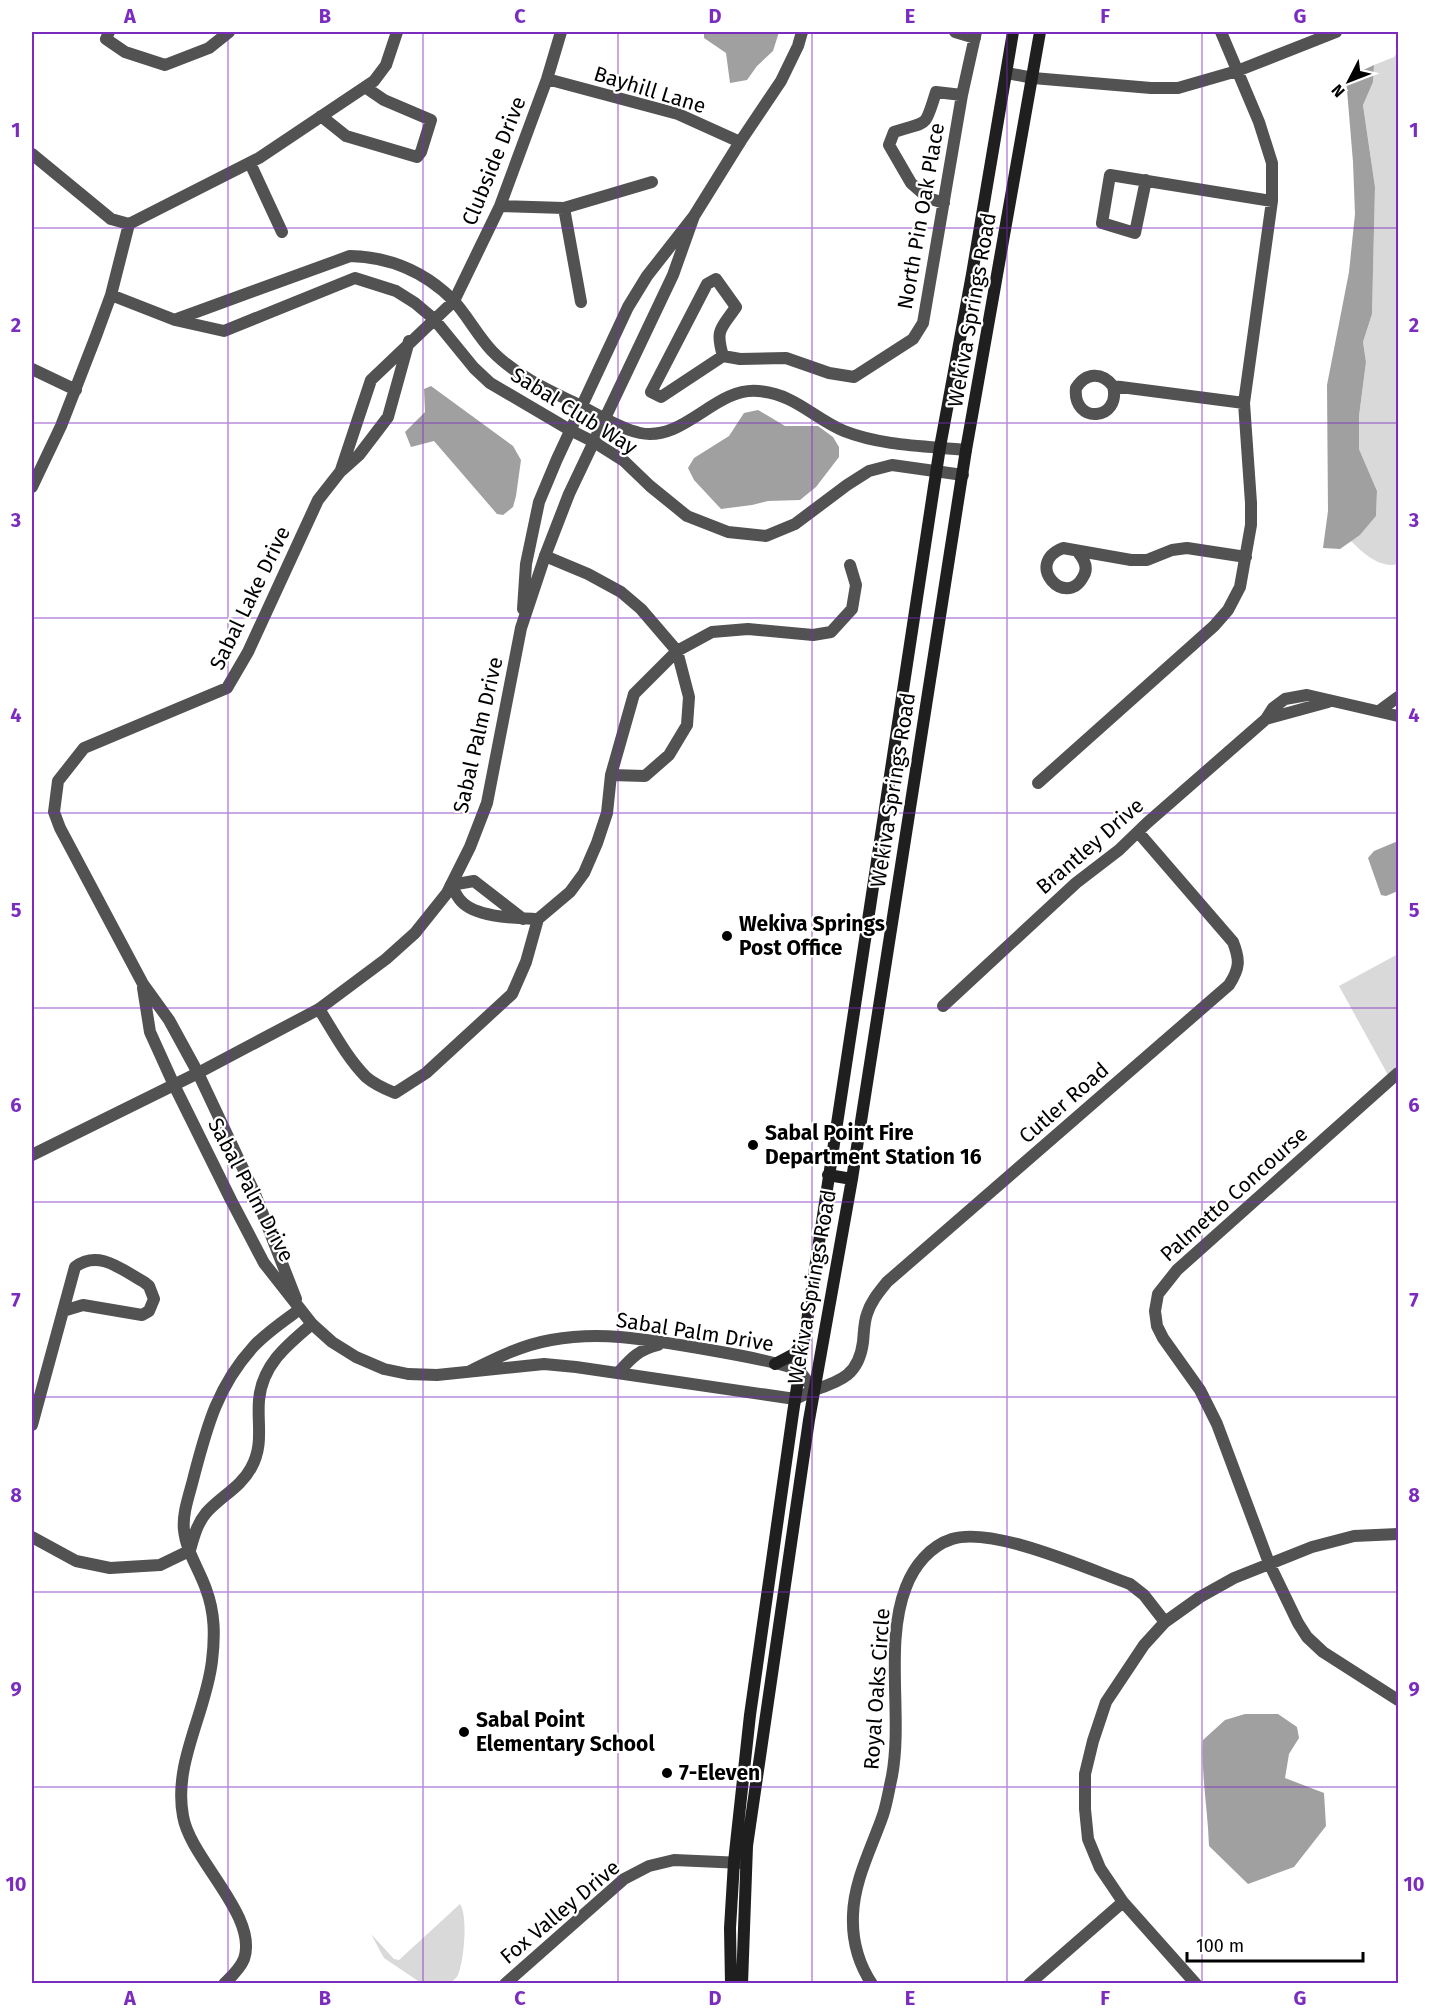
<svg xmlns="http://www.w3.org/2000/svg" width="1430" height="2015" font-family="'Fira Sans',sans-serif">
<rect width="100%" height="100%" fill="#fff"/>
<path fill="#d9d9d9" d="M 1398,51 L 1398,564 C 1380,569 1363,553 1351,541 L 1360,535 L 1376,516 L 1377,491 L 1359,449 L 1359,416 L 1366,362 L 1363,342 L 1372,314 L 1375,187 L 1363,104 L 1373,82 L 1374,65 L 1394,57 Z
M 1398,954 L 1398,1065 L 1388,1075 L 1339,986 Z
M 460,1904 C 468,1916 464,1958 459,1972 C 458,1977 454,1980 450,1983 L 421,1983 L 384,1958 L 371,1934 L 394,1959 L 399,1960 Z"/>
<path fill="#a0a0a0" d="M 704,32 L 779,32 L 773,51 L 757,66 L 747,80 L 730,83 L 726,53 L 704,38 Z
M 1374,65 L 1373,82 L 1363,105 L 1375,187 L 1372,314 L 1363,342 L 1366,362 L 1359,416 L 1359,449 L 1377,491 L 1376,516 L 1360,535 L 1340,549 L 1323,548 L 1328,511 L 1327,385 L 1349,272 L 1355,214 L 1353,162 L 1346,78 Z
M 431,386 L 513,446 L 521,460 L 516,496 L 513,507 L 503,515 L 497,514 L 434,441 L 411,447 L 405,432 L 425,412 L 424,389 Z
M 758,410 L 785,426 L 818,426 L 833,437 L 839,447 L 839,457 L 816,487 L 800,500 L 768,501 L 752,505 L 721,509 L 694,480 L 688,468 L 694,458 L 729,436 L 744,413 Z
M 1398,841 L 1398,891 L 1386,896 L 1381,895 L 1368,858 L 1374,851 Z
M 1245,1714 L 1278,1714 L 1297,1727 L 1299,1738 L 1289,1754 L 1285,1778 L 1324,1793 L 1326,1826 L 1294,1867 L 1248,1884 L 1209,1846 C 1208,1811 1201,1775 1203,1740 L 1225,1720 Z"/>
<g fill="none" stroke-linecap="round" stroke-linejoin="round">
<path stroke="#525252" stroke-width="12" d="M 109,32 L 106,39 L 125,52 L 165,65 L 209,48 L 229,32
M 955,32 L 975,38
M 1007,73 L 1033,78 L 1151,88 L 1178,88 L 1237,71 L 1336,32
M 547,79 L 678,114 L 740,142
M 321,116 L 346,136 L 417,157 L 421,152 L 431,120 L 384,100 L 365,87
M 32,154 L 111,219 L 129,224 L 259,158 L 374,81 L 386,65 L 397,32
M 250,163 L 282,232
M 1146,180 L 1135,233 L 1102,223 L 1110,175 L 1272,201
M 944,203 L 928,198 L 911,183 L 889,145 L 894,132 C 929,120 924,130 936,92 L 962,95
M 500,206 L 564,208 L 652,182
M 564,208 L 581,302
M 716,279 L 736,307 C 721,329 715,329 723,356 L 661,397 L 651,392 L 707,284 Z
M 111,295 L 175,320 L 224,331 L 355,278 L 396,291 L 415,303 L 434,319 L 474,368 L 490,383 L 570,430
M 177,319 L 350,256 C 391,257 424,271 453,300 C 467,315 477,335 492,351 C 516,376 550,391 581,406
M 723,356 L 740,359 L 786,358 L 829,373 L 854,377 L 913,339 L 923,323 L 962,95 L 976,32
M 32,369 L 76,390
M 1113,386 C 1122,421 1072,425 1076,388 C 1086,372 1102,372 1113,386 L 1244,403
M 341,470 L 371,380 L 454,301 L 500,206 L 547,79 L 561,32
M 32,487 L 61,426 L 96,336 L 111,295 L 129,224
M 1078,552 C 1084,559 1089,568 1083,577 C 1066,609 1023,564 1063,548 L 1131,560 L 1147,560 L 1172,550 L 1187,548 L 1246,557
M 545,556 L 588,574 L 621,592 L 641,609 L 677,651 L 689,697 L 687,725 L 669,755 L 645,776 L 611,775
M 1379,711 L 1398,697
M 1266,719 L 1328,702
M 1038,783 L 1214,626 L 1228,610 L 1240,587 L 1251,525 L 1251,503 L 1244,403 L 1272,201 L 1272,163 L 1259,122 L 1221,32
M 523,919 L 474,881 L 451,885 C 454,890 457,897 461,901 C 476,918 517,918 538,919
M 538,919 L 570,892 L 584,873 L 597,843 L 607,813 L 611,775 L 634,694 L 677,651 L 712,632 L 748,629 L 813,635 L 831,632 L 852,609 L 856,585 L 850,565
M 143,988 L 150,1032 L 174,1085
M 943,1006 L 1076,883 L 1119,850 L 1147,823 L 1266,719 L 1273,708 L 1285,699 L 1307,695 L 1398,716
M 319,1009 C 333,1031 347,1058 366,1077 C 374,1084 385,1089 395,1093 L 426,1073 L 512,994 L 526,962 L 538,919
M 198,1073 L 169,1020 L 143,984 L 60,828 L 54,812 L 58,781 L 84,748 L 227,688 L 248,652 L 318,500 L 340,472 L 359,455 L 388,417 L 409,341
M 1398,1073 L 1177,1270 L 1158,1294 L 1155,1311 L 1157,1326 L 1163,1338 L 1200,1390 L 1217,1424 L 1269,1563 L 1298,1623 L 1307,1637 L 1323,1652 L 1398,1700
M 814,1390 C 842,1381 859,1374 863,1342 C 864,1332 864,1322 867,1314 C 871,1301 879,1292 887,1282 L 1229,985 C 1240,968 1240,960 1233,942 L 1138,832
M 32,1425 L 75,1267 C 99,1249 122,1270 144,1282 L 149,1286 L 154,1299 L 149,1311 L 142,1315 L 83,1305 L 63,1311
M 32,1537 L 76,1561 L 110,1568 L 160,1565 L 189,1551
M 190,1550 C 194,1536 197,1524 206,1513 C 220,1497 241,1487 251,1468 C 264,1445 257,1424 259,1400 C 262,1365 287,1345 312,1324
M 224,1984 C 231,1977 240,1969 244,1959 C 259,1916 190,1859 183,1816 C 173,1763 206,1713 212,1661 C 215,1636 215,1613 206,1589 C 199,1569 186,1551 184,1530 C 182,1513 190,1493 194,1476 C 207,1426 218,1385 254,1346 C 267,1332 285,1320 300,1309
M 505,1984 L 624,1879 L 649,1866 L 674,1860 L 743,1863
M 872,1984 C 858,1963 852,1939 853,1915 C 854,1880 872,1847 883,1815 C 887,1803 889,1789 892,1776 C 903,1716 884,1643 906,1587 C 914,1566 930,1546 952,1539 C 993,1526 1088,1569 1130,1584 L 1144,1595 L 1165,1622
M 1029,1984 L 1123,1902
M 1196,1984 L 1123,1902 L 1100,1868 L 1088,1839 L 1085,1809 L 1085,1774 L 1093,1741 L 1106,1702 L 1144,1645 L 1165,1622 L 1200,1597 L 1234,1578 L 1312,1547 L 1354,1536 L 1398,1534"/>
<path stroke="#525252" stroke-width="12" d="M 581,406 C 598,415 621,429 640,433 C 685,442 715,387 758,391 C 795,394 813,418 844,431 C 882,446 926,446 966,450
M 570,430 L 594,442 L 624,461 L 650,486 L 687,516 L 728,532 L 766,536 L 795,524 L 847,485 L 869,471 L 892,465 L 963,475
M 523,609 L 526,564 L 539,502 L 557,459 L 628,307 L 647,276 L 694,216 L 740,142 L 781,81 L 798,46 L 802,32
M 198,1073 L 255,1194 L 296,1299
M 174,1085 L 231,1200 L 264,1263 L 312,1324 L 332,1342 L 356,1357 L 384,1369 L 408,1374 L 437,1375 L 544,1364 L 576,1367 L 795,1399 L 814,1390 C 809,1385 805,1377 800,1372 C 785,1360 646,1339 620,1337 C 597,1335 573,1336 551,1340 C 522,1345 496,1358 470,1371
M 32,1155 L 198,1073 L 319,1009 L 386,959 L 415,933 L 447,893 L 470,847 L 487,803 L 521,628 L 545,556 L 569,494 L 673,275 L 694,216
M 619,1372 C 631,1358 640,1349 658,1345"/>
<path stroke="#1f1f1f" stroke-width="12" d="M 828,1175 L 852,1179
M 775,1364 L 794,1354 L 803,1343
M 731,1984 L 730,1928 L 734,1862 L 750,1715 L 793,1413 L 940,447 L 972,274 L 1013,32
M 742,1984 L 747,1846 L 809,1420 L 852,1179 L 966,450 L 1040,32"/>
</g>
<path fill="none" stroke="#7b2cbf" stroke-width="1.5" stroke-opacity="0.55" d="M 228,32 L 228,1984M 423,32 L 423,1984M 618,32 L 618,1984M 812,32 L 812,1984M 1007,32 L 1007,1984M 1202,32 L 1202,1984M 32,228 L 1398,228M 32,423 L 1398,423M 32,618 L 1398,618M 32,813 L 1398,813M 32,1008 L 1398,1008M 32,1202 L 1398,1202M 32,1397 L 1398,1397M 32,1592 L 1398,1592M 32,1787 L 1398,1787"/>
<g fill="#000" stroke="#fff" stroke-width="2">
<circle cx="727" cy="936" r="6"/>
<circle cx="753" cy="1145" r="6"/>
<circle cx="464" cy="1732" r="6"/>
<circle cx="667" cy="1773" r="6"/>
</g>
<g text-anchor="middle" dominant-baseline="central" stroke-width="4.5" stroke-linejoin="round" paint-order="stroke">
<g font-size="21" fill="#000" stroke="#fff">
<text transform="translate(650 90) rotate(17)">Bayhill Lane</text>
<text transform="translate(494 161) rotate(-68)">Clubside Drive</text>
<text transform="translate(921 216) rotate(-80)">North Pin Oak Place</text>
<text transform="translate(972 310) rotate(-80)">Wekiva Springs Road</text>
<text transform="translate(574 411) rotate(32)">Sabal Club Way</text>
<text transform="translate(250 598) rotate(-64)">Sabal Lake Drive</text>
<text transform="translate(478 735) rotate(-77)">Sabal Palm Drive</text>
<text transform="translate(893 790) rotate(-81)">Wekiva Springs Road</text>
<text transform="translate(1090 846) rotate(-41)">Brantley Drive</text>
<text transform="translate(1064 1103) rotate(-41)">Cutler Road</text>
<text transform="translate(251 1190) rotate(62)">Sabal Palm Drive</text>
<text transform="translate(1234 1194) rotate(-42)">Palmetto Concourse</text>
<text transform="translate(812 1287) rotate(-80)">Wekiva Springs Road</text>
<text transform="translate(695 1332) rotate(9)">Sabal Palm Drive</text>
<text transform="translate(877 1689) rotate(-86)">Royal Oaks Circle</text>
<text transform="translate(560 1912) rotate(-40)">Fox Valley Drive</text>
</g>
<g font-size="21" font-weight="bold" fill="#000" stroke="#fff" text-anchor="start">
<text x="739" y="924">Wekiva Springs<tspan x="739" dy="24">Post Office</tspan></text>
<text x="765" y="1133">Sabal Point Fire<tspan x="765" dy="24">Department Station 16</tspan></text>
<text x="476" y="1720">Sabal Point<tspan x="476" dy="24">Elementary School</tspan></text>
<text x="679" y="1773">7-Eleven</text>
</g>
</g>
<rect width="1430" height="2015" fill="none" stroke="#ffffff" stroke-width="66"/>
<g transform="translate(1349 81) rotate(228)" stroke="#ffffff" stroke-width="4.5" paint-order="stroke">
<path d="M0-4.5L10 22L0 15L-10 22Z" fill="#000000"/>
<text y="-9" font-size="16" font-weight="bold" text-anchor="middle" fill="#000000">N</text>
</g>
<path d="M1187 1952v9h176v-9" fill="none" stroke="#000000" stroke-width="3"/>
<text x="1196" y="1952" font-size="18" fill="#000000" stroke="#ffffff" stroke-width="4.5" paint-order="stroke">100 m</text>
<rect x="33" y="33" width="1364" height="1949" fill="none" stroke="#7b2cbf" stroke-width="2"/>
<g font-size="20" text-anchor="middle" font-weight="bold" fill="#7b2cbf">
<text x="130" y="23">A</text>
<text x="325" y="23">B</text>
<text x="520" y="23">C</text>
<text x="715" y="23">D</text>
<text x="910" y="23">E</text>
<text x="1105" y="23">F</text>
<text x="1300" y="23">G</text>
<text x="16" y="137">1</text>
<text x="1414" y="137">1</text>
<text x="16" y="332">2</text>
<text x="1414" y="332">2</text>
<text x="16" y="527">3</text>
<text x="1414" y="527">3</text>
<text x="16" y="722">4</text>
<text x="1414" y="722">4</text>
<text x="16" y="917">5</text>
<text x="1414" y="917">5</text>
<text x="16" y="1112">6</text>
<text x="1414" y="1112">6</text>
<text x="16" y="1307">7</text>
<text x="1414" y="1307">7</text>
<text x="16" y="1502">8</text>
<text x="1414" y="1502">8</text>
<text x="16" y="1696">9</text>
<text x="1414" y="1696">9</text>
<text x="16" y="1891">10</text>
<text x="1414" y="1891">10</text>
<text x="130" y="2005">A</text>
<text x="325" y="2005">B</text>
<text x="520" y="2005">C</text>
<text x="715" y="2005">D</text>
<text x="910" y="2005">E</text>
<text x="1105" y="2005">F</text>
<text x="1300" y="2005">G</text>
</g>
</svg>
